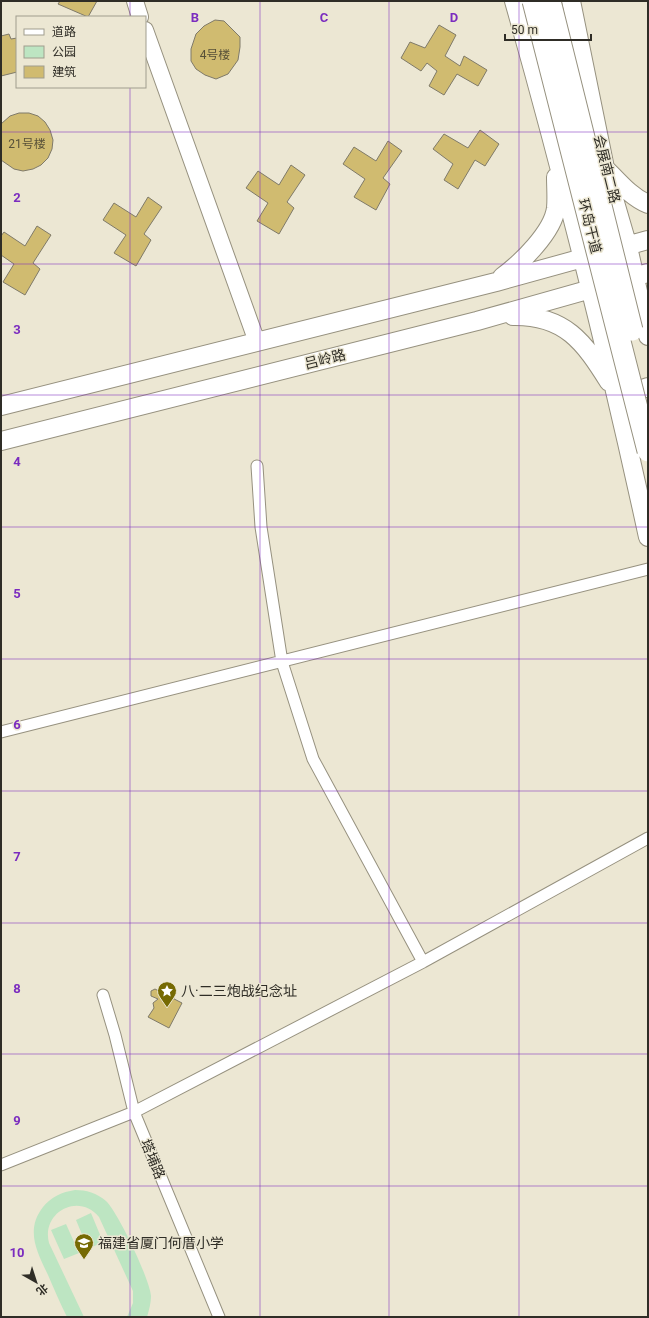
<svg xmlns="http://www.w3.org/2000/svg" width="649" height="1318" font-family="Roboto,'Noto Sans SC',sans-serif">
<rect width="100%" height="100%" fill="#ece7d3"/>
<path fill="#bde5c2" d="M 75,1190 C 86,1190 97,1193 106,1201 C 118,1212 150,1280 151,1296 C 151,1303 149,1310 147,1317 L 127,1317 L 133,1303 L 133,1291 L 99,1217 C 79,1192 41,1212 49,1243 L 84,1317 L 67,1317 C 60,1303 54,1289 48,1275 C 37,1252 25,1230 43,1207 C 51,1197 62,1192 75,1190 Z
M 91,1213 L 103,1242 L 88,1249 L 76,1220 Z
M 66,1224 L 79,1253 L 64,1259 L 51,1230 Z"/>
<path fill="#d0bb70" stroke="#7f7a69" d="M 60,1 L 97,1 L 88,17 L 58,4 Z
M 215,20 L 224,21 L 240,37 L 240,47 L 238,60 L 228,74 L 216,79 L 205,75 L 196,69 L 191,61 L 191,49 L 196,34 L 204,26 Z
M 439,25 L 456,35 L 445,56 L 460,66 L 464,56 L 487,70 L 478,86 L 457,74 L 444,95 L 429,86 L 437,71 L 427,63 L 421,71 L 401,58 L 410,42 L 425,48 Z
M 9,34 L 11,39 L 17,38 L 17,72 L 1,76 L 1,36 Z
M 19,113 L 29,113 L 38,116 L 45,122 L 50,130 L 53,140 L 52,149 L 48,158 L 41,165 L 33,169 L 23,171 L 14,169 L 1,160 L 1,124 L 10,116 Z
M 480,130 L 499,144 L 485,166 L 475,160 L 458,189 L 444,180 L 453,164 L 433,149 L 444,134 L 468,148 Z
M 388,141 L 402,151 L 383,178 L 390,184 L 376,210 L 354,197 L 365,179 L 343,164 L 354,147 L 376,161 Z
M 291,165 L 305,175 L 287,202 L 294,208 L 279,234 L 257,221 L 268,203 L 246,188 L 258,171 L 279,185 Z
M 148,197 L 162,207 L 144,234 L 151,240 L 136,266 L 114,253 L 126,235 L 103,220 L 114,203 L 136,217 Z
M 37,226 L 51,235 L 33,263 L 40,269 L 25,295 L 3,282 L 14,264 L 1,255 L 1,236 L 4,232 L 25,246 Z
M 155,989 L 182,1003 L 169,1028 L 148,1017 L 154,1008 L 153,1003 L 158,999 L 151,996 L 151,991 Z"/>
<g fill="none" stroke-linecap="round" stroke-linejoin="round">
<defs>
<path id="street" d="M 257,466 L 261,527 L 282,662 L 313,759 L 423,962
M 1,732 L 648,569
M 103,995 L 115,1035 L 134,1112 L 219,1317
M 1,1165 L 134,1112 L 423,962 L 648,838"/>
<path id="secondary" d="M 135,1 L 140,17
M 145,30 L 257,342"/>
<path id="primary" d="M 514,1 C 564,178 609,357 648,537
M 571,1 L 605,168 L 628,247 L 648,336
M 606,169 C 619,182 631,197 648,204
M 502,277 C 521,263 553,232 556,208 C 557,198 556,187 556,177
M 513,316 C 565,315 584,342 609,382
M 621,396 L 648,387
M 1,406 L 496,282 L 648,240
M 1,441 L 477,321 L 648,273"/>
</defs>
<use href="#street" stroke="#96917f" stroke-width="13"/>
<use href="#secondary" stroke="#96917f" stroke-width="18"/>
<use href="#primary" stroke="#96917f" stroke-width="20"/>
<use href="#street" stroke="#fff" stroke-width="11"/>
<use href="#secondary" stroke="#fff" stroke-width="16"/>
<use href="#primary" stroke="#fff" stroke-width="18"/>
<defs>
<path id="highway-bridge" d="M 533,1 L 648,451
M 550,1 L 632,330"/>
</defs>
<use href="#highway-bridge" stroke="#96917f" stroke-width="23" stroke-linecap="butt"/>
<use href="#highway-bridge" stroke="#fff" stroke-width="21"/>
</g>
<path fill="none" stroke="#7b2cbf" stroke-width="1" stroke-opacity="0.55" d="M 130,1 L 130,17M 260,1 L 260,1317M 389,1 L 389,1317M 519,1 L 519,1317M 130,87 L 130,1317M 1,132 L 648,132M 1,264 L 648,264M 1,395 L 648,395M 1,527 L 648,527M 1,659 L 648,659M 1,791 L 648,791M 1,923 L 648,923M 1,1054 L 648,1054M 1,1186 L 648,1186"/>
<defs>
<symbol id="sight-pin" viewBox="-11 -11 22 30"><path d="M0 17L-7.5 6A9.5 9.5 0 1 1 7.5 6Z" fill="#766a03" stroke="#ece7d3"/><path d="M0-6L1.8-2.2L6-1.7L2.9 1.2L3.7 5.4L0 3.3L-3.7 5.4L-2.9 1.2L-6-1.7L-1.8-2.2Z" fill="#fff"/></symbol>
<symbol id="school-pin" viewBox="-11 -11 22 30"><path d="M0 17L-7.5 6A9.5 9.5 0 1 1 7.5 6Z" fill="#766a03" stroke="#ece7d3"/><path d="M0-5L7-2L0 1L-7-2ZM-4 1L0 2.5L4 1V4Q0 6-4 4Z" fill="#fff"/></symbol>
</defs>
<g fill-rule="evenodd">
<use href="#sight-pin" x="156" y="980" width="22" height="30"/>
<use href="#school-pin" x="73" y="1232" width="22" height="30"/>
</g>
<g text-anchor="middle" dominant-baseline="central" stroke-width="3" stroke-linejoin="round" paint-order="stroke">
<g font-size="12" fill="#575038">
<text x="215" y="55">4号楼</text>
<text x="27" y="144">21号楼</text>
</g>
<g font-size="14" fill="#2f2d26" stroke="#ece7d3">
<text transform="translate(607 169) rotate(76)">会展南二路</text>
<text transform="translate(590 226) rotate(76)">环岛干道</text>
<text transform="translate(325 359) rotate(-14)">吕岭路</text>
<text transform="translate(153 1159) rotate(68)">塔埔路</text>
</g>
<g font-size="14" fill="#2f2d26" stroke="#ece7d3" text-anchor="start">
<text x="181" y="991">八·二三炮战纪念址</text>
<text x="98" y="1243">福建省厦门何厝小学</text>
</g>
</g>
<g font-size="13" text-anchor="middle" font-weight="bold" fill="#7b2cbf" stroke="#ece7d3" stroke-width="3" stroke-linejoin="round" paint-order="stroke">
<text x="195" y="22">B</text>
<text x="324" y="22">C</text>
<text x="454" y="22">D</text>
<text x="17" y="202">2</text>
<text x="17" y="334">3</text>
<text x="17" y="466">4</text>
<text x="17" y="598">5</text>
<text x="17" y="729">6</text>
<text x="17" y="861">7</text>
<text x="17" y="993">8</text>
<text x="17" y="1125">9</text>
<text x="17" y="1257">10</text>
</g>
<rect width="649" height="1318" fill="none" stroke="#2f2d26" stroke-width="4"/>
<rect x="16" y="16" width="130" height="72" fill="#ece7d3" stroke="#a09d8e"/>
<rect x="24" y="29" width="20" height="6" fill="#ffffff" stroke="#a09d8e"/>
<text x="52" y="36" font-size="12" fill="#2f2d26">道路</text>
<rect x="24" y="46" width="20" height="12" fill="#bde5c2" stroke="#a09d8e"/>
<text x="52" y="56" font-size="12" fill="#2f2d26">公园</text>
<rect x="24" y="66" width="20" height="12" fill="#d0bb70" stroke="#a09d8e"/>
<text x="52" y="76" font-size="12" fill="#2f2d26">建筑</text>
<g transform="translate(36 1282) rotate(141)" stroke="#ece7d3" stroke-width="3" paint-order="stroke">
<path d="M0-3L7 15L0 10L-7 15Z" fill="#2f2d26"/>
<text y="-6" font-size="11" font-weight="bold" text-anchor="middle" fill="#2f2d26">北</text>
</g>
<path d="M505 34v6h86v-6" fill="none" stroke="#2f2d26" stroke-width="2"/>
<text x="511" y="34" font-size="12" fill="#2f2d26" stroke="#ece7d3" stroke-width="3" paint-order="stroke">50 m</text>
</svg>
